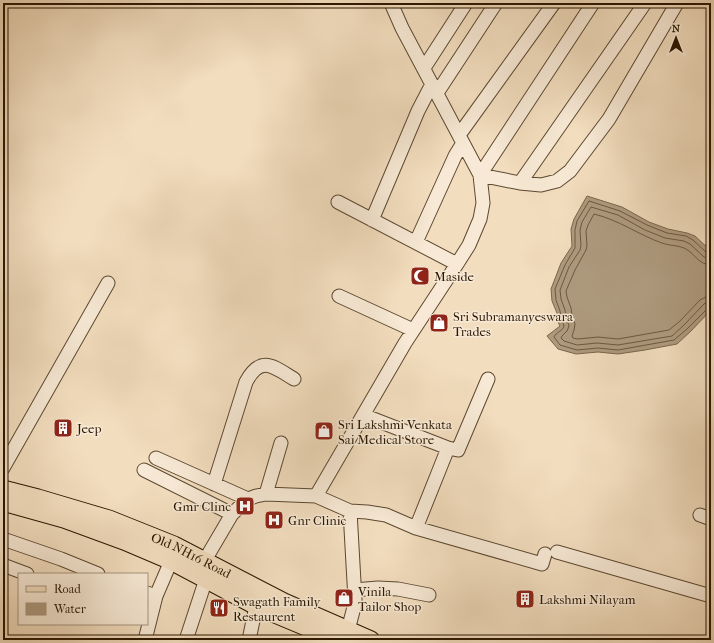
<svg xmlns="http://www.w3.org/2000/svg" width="714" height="643" font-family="'IM FELL French Canon',serif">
<rect width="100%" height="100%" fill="#f2ddbe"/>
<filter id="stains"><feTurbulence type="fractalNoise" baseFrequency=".005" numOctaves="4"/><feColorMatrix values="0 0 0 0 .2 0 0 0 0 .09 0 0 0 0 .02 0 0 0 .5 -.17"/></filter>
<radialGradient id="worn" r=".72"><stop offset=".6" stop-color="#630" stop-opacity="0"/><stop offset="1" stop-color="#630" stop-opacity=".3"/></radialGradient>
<path fill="#ae9a7e" stroke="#79664c" d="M 587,196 L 622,207 L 649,222 L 668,229 L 687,233 L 695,236 L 711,251 L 711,310 L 690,332 L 677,344 L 645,350 L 618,354 L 598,352 L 576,354 L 558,349 L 547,336 L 560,326 L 557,320 L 557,313 L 552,301 L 551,289 L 561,263 L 572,246 L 571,229 L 574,219 Z"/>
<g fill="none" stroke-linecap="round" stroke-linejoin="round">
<path stroke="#6c5840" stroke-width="1" d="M 711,254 L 707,253 L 693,240 L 686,236 L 667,233 L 647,225 L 620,211 L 589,201 L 577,221 L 575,230 L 575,248 L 565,265 L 555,289 L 556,300 L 560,311 L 561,318 L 564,326 C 563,331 556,332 554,337 L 560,345 L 577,350 L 598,348 L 618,350 L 674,340 L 687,329 L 707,309 L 711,307
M 711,259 L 704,257 L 690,244 L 684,241 L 665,238 L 645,230 L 618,215 L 591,207 L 582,222 L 580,230 L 581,246 L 580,250 L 569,267 L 560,290 L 561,299 L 565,310 L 566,317 L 569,326 L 567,331 L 562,336 L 561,338 L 564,341 L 577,345 L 597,343 L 618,345 L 672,336 L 684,325 L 704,304 L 707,302 L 711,302
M 711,265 C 699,265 695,254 686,249 C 679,245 670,246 662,243 C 639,235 619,220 594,214 L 588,225 L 586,231 L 587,246 L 586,250 L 575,270 L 566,291 L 567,297 L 571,308 L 572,316 L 575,324 L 574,330 L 572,336 L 573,338 L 578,339 L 598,337 L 618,339 L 669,330 L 680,321 L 700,300 L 706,297 L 711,296"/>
<defs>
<path id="minor" d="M 593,3 L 480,175 L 520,183 L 541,185 L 557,181 L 570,171 L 609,119 L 677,3
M 424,68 L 466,3
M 437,93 L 496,3
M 459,135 L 554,3
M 520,183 L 645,3
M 338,202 L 457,264
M 372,220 L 418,111 L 432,84
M 416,242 L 455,156 L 463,143
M 339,296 L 413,330
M 363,415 L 448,448
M 156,458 L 248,499
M 3,468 L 108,283
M 144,470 L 232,514
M 214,484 L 246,382 C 261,354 274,367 294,379
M 266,494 L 281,443
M 316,496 L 350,511 L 367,512 L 386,515 L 416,528 L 542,564 L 545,554
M 700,515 L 711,519
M 416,528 L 448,448 L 458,450 L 488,379
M 3,539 L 61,559 L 98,574
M 557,552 L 711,596
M 205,560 L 232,514 L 248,499 L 256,496 L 266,494 L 316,496 L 405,343 L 457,264 L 469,245 L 480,219 L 483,203 L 480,175 L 402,28 L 391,3
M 3,565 L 27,574
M 354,590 L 378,588 L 398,589 L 429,595
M 156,596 L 171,561
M 348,630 L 353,611 L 355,600 L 350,511
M 145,640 L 156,596 L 147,593
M 186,640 L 206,579
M 249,640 L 256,606"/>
<g id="major">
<path id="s1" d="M 3,489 L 38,498 L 109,519 L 174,545 L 284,602 L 371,640"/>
<path d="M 3,502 L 64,519 L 124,541 L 171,561 L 256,606 L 337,640"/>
</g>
</defs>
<use href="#minor" stroke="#5c4830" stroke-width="15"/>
<use href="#major" stroke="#2a1701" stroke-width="19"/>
<use href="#minor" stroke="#f7e9d5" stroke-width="13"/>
<use href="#major" stroke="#f2ddbe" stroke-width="17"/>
</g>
<defs>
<symbol id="mosque-square" viewBox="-11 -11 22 22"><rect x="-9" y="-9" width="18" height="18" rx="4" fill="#8f2418" stroke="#f7e9d5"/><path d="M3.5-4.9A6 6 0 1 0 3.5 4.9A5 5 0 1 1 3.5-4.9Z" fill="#fff"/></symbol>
<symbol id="shop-square" viewBox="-11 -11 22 22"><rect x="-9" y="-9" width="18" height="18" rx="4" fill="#8f2418" stroke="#f7e9d5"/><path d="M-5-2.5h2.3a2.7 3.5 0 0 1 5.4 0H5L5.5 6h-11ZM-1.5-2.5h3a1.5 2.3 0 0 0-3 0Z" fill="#fff"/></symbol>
<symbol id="building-square" viewBox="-11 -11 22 22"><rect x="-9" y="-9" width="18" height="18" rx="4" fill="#8f2418" stroke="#f7e9d5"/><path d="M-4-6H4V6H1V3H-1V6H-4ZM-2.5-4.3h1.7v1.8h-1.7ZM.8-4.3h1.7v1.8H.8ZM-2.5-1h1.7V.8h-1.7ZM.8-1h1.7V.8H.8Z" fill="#fff"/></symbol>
<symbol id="hospital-square" viewBox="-11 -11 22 22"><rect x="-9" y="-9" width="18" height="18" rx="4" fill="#8f2418" stroke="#f7e9d5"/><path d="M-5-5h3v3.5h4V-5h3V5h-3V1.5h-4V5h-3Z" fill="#fff"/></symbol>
<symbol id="restaurant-square" viewBox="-11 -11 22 22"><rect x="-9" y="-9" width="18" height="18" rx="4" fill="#8f2418" stroke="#f7e9d5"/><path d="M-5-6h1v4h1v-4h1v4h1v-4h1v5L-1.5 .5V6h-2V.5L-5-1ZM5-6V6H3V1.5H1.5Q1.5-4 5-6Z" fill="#fff"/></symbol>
</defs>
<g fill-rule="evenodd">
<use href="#mosque-square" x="409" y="265" width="22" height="22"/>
<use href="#shop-square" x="428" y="312" width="22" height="22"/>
<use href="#building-square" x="52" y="417" width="22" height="22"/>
<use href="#shop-square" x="313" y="420" width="22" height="22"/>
<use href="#hospital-square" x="234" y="495" width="22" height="22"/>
<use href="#hospital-square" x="263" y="509" width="22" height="22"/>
<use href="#shop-square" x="333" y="587" width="22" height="22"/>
<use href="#building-square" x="514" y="588" width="22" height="22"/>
<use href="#restaurant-square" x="208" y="597" width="22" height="22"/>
</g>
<g text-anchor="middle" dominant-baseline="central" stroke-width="3" stroke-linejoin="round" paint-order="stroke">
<g font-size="13" fill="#2a1701" stroke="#f7e9d5" text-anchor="start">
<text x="434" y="276">Maside</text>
<text x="453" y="316">Sri Subramanyeswara<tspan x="453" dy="15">Trades</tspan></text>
<text x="338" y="424">Sri Lakshmi Venkata<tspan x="338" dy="15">Sai Medical Store</tspan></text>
<text x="77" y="428">Jeep</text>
<text x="231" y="506" text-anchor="end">Gmr Clinc</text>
<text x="288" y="520">Gnr Clinic</text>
<text x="358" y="591">Vinila<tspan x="358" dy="15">Tailor Shop</tspan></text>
<text x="539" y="599">Lakshmi Nilayam</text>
<text x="233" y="601">Swagath Family<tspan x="233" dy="15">Restaurent</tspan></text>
</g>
<g font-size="13" fill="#2a1701" stroke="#f7e9d5">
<text stroke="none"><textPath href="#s1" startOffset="200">Old NH16 Road</textPath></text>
</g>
</g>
<rect width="714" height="643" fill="none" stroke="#f2ddbe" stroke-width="16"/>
<rect x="4" y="4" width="706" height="635" fill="none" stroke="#2a1701" stroke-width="2"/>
<rect x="8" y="8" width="698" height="627" fill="none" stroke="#2a1701"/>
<rect x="18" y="573" width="130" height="52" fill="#f7e9d5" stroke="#a59580"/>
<rect x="26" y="586" width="20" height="6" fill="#f2ddbe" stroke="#a59580"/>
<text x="54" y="593" font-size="12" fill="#2a1701">Road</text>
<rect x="26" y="603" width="20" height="12" fill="#ae9a7e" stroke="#a59580"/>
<text x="54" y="613" font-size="12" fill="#2a1701">Water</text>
<g transform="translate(676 38)" stroke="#f7e9d5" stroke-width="3" paint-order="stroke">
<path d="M0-3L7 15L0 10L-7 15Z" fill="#2a1701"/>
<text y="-6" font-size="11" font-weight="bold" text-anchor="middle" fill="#2a1701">N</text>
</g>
<rect width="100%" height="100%" filter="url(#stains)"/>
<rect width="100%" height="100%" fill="url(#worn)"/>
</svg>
